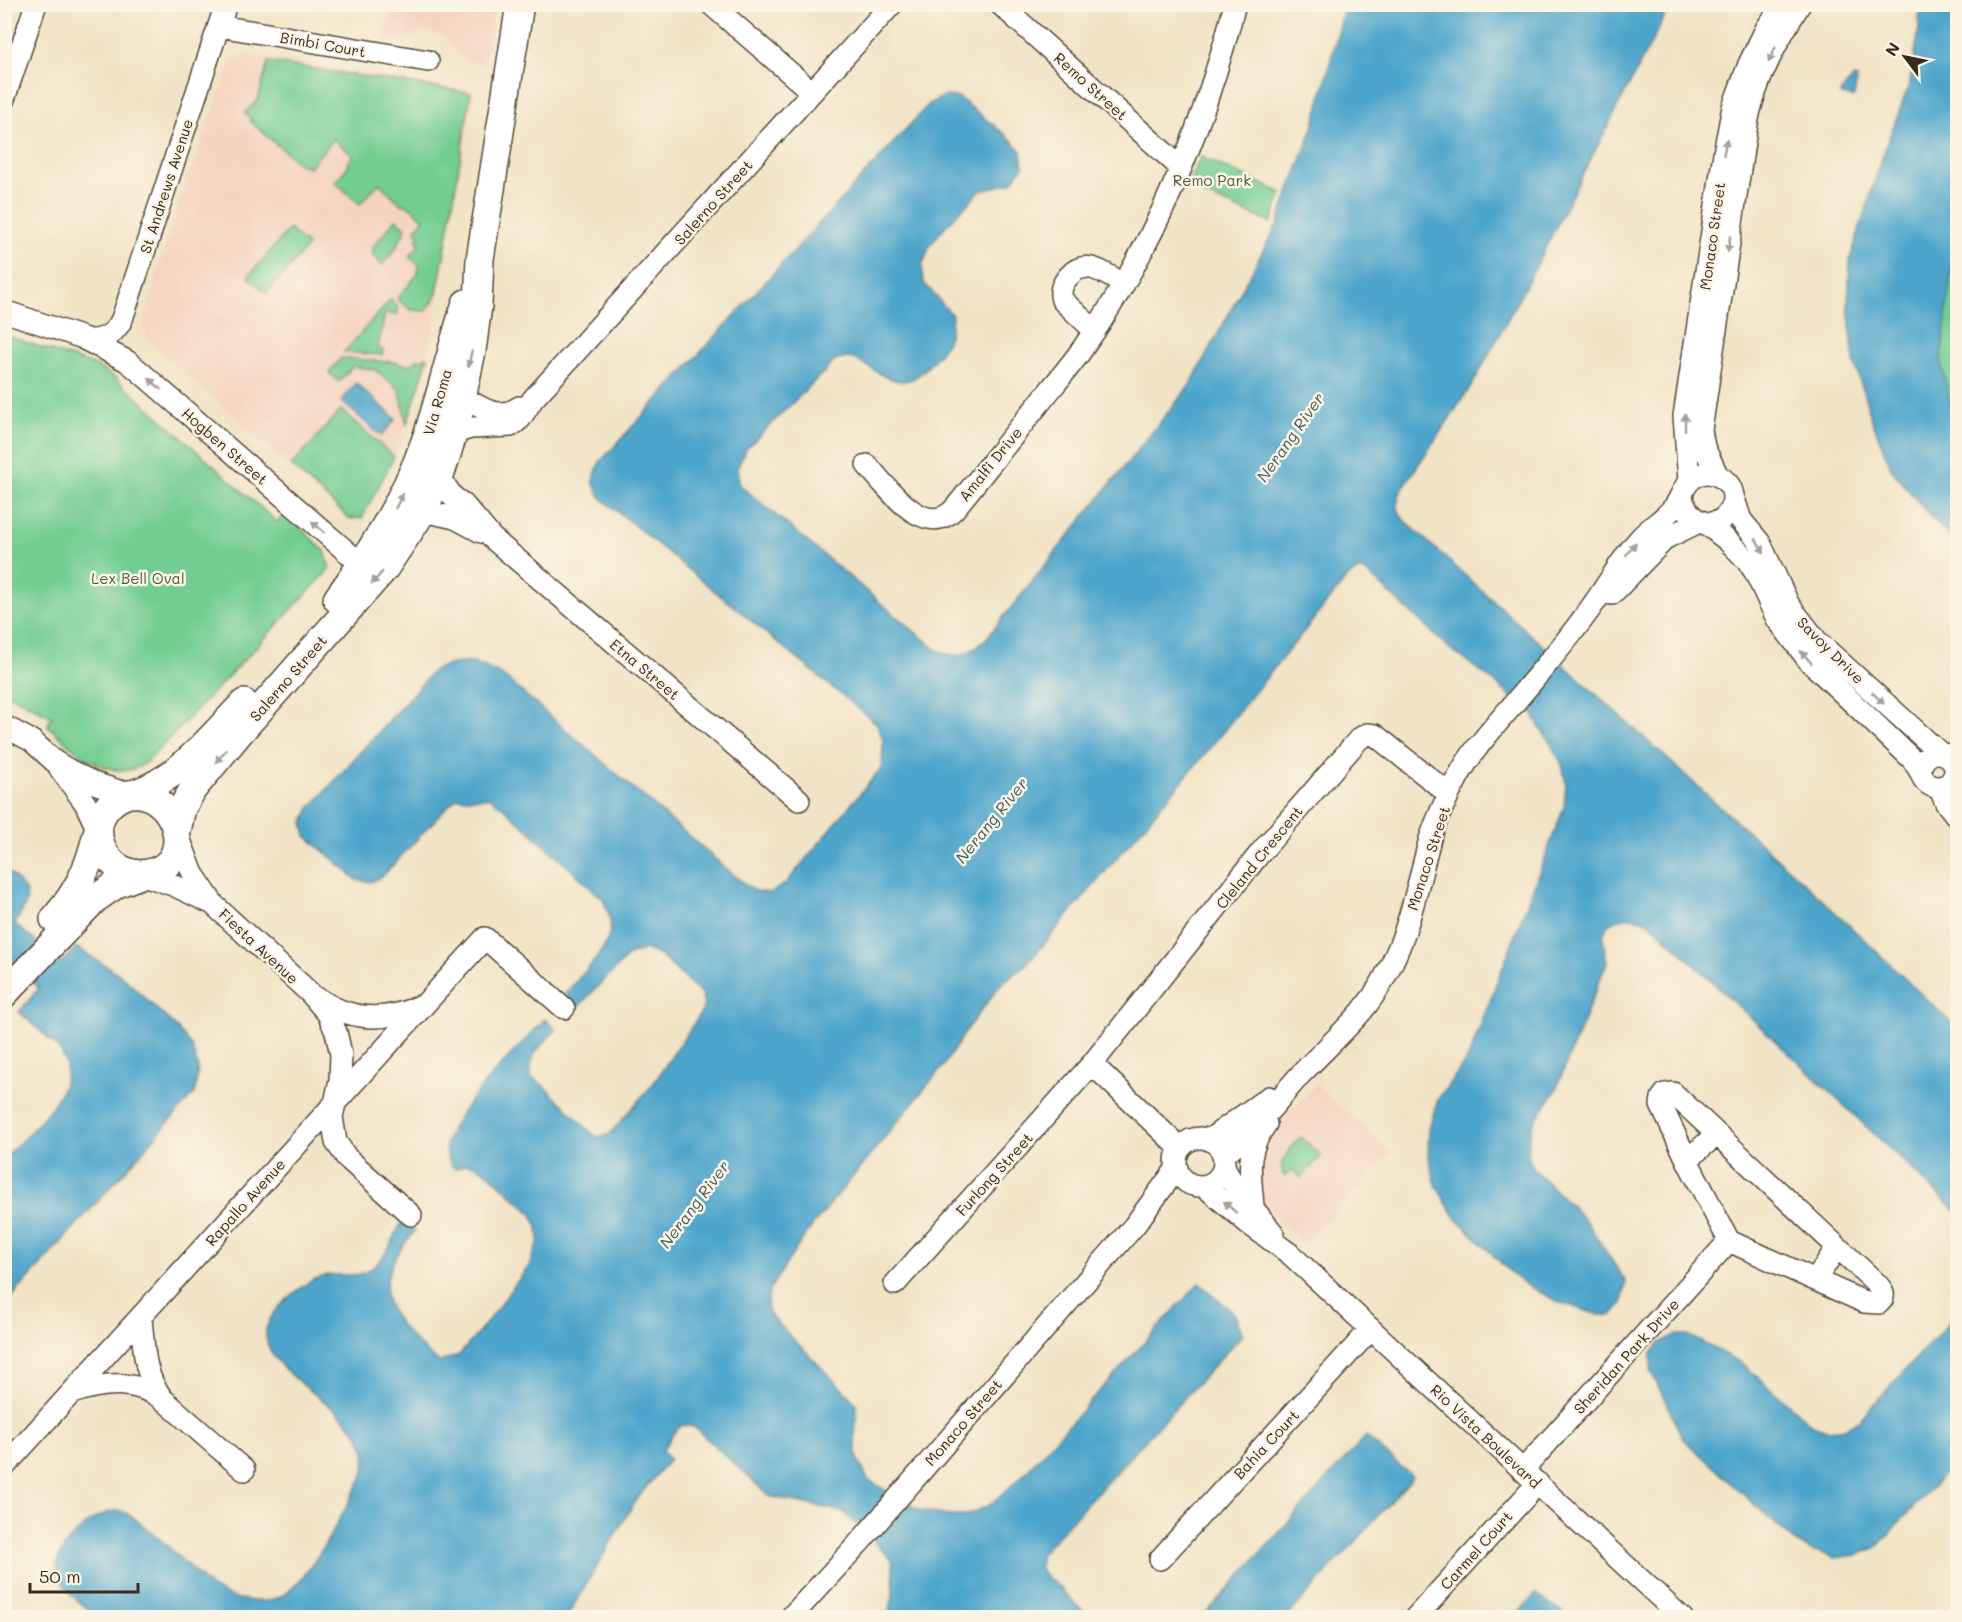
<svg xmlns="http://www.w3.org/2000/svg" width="1962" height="1622" font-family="Mali,sans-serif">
<rect width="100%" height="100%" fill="#fcf5e5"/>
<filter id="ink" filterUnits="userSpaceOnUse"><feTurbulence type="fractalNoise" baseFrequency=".0167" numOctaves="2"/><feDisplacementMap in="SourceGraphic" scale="12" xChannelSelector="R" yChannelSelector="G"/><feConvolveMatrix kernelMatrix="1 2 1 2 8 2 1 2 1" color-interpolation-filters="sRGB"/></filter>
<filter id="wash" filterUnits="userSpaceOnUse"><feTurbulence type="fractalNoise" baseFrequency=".008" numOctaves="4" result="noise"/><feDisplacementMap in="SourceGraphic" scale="24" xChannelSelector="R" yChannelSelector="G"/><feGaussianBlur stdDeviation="1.35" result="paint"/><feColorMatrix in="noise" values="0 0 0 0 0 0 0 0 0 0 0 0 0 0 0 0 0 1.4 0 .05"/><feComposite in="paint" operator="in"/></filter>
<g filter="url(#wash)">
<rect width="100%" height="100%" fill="#f1e3c5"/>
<path fill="#f4d3c0" d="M 393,5 L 495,5 L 484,63 L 465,60 L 455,52 L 445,36 L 421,31 L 401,43 L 383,42 Z
M 244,54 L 474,91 L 428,358 L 422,380 L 394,457 L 362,518 L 350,519 L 149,342 L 143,328 L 161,258 L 179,203 L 232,61 Z
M 1316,1084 L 1391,1153 L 1303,1246 L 1272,1214 L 1261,1199 L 1258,1158 L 1268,1136 Z"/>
<path fill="#73cd93" stroke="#577c58" stroke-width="1.5" d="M 268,62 L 471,93 L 445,251 L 436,297 L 426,311 L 411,310 L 397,299 L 418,274 L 419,265 L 409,257 L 420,244 L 416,240 L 420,235 L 415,230 L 424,219 L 408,205 L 402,205 L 379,183 L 360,204 L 335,182 L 349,165 L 347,163 L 353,156 L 334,139 L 309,167 L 298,163 L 250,121 L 252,119 L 245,113 L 258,100 Z
M 1201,157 L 1282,193 L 1271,223 L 1186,187 Z
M 396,219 L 406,228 L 396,248 L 382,265 L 373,256 L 373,247 Z
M 289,229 L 308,246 L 267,293 L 248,277 Z
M 1957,241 L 1957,435 L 1941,361 L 1954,247 Z
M 391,299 L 399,307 L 397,315 L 385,313 L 378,348 L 383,350 L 382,355 L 344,352 Z
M 5,335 L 96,366 L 114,377 L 277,522 L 285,514 L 325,551 L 330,569 L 149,760 C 145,763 138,768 133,769 C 100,777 69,745 47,725 L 52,717 L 5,692 Z
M 425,357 L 428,358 L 407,424 L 399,389 L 375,370 L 353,366 L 339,382 L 329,373 L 341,358 L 388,362 L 388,361 L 409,365 L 418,359 L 424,360 Z
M 341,410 L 394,457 L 362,518 L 350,519 L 291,466 Z
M 1301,1137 L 1321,1156 L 1301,1178 L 1292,1169 L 1284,1177 C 1276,1161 1291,1148 1301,1137 Z"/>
<path fill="#4ea5cb" stroke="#446874" stroke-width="1.5" d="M 1345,5 L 1669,5 L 1659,28 L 1571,197 L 1537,265 L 1474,382 L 1404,486 C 1396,500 1395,508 1405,521 L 1811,889 L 1957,1028 L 1957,1212 L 1650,923 L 1631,917 L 1616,920 L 1607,926 L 1603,936 L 1607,962 L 1555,1092 L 1533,1123 L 1529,1139 L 1528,1156 L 1534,1169 L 1586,1221 L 1626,1282 L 1622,1304 L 1612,1315 L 1599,1315 L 1559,1302 L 1526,1285 L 1510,1272 L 1453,1215 L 1436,1185 L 1428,1155 L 1429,1128 L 1438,1099 L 1468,1058 L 1564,807 L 1566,783 L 1562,765 L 1552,746 L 1532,714 L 1489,678 L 1449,648 L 1365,571 L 1357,571 L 1347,578 L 1205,754 L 1028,963 L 1001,984 L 970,1025 L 944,1065 L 806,1234 L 770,1289 L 767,1306 L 770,1315 L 857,1404 L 855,1441 L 858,1459 L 868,1480 L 919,1510 L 949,1516 L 965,1516 L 988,1506 L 1020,1478 L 1199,1283 L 1234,1313 L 1243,1334 L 1040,1555 L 1040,1570 L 1090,1617 L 887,1617 C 895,1599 894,1580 892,1560 L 844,1512 L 769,1496 L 694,1427 L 683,1425 L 675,1431 L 662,1451 L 670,1459 L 637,1498 L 567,1617 L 97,1617 C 83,1604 59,1589 57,1568 C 55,1546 98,1507 121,1511 C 138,1515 193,1571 209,1586 C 221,1594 232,1599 247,1600 C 260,1602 271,1602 283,1595 C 312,1578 344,1509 362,1478 C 364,1469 367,1460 365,1451 C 355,1405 261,1376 266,1330 C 269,1310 308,1277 329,1275 C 346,1273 357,1280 373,1267 C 387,1256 394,1237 402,1221 L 415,1231 C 399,1249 380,1276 388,1302 C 396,1325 421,1348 439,1362 L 459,1355 L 481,1330 L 529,1266 L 539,1241 L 538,1227 L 531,1213 L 488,1173 L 475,1165 L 466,1164 L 455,1169 C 448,1163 443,1149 447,1140 C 461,1101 516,1051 545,1019 L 556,1030 C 542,1046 526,1055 532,1078 L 543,1085 L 596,1137 L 609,1135 L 653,1084 L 701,1013 L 704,1004 L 701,993 L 659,955 L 645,949 L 629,955 L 578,1007 L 565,994 C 579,977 606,953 610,931 C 612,920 607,909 603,899 L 505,809 L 490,798 L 457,798 L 443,811 L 383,876 L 371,882 L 357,880 L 306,836 L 303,823 L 310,808 L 435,669 C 467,658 473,661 502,675 L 740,880 L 755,891 L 771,893 L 786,883 L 882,767 L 883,740 L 877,724 L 601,498 L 593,482 L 599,463 L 929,104 L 944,96 L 958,97 L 1011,139 L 1021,151 L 1023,167 L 1012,182 L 980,191 L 943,229 L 930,246 L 922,266 L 924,283 L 952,315 C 951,336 948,344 933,361 C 910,388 898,386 869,367 C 863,363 856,358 848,358 C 844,358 839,360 835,361 L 746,449 L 737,469 L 740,485 L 937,650 C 959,660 967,655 985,640 L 1190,385 L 1277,225 L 1314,125 Z
M 1919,5 L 1957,5 L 1958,241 L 1954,247 L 1941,361 L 1957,435 L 1957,541 L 1950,537 L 1922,507 L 1892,470 L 1871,418 L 1854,361 L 1848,306 L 1850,259 L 1885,149 L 1910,82 L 1919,28 Z
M 1853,78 L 1857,79 L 1854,97 L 1841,95 L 1840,93 Z
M 356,383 L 396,419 L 381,436 L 341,401 Z
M 5,869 C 26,888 36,895 16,921 L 16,925 L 62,962 L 76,947 L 121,975 L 177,1028 L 192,1047 L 198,1067 L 195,1093 L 5,1305 L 4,1158 C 27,1134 85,1087 60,1051 C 49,1037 32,1024 19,1012 L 39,988 L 5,958 Z
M 1957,1314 L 1957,1460 L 1877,1547 L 1857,1555 L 1835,1558 L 1812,1551 L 1794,1541 L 1683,1439 L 1651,1371 L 1651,1354 L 1660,1343 L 1675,1335 L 1688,1335 L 1742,1363 L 1812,1425 L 1828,1430 L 1846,1428 L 1859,1420 Z
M 1366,1436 L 1413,1477 L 1287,1617 L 1203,1617 Z
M 1536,1594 L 1562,1612 L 1564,1617 L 1514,1617 Z"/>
</g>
<g filter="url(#ink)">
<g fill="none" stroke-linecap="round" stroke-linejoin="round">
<defs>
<path id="minor" d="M 1000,4 L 1181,168
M 713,6 L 812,92
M 219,26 L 428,61
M 4,99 L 36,4
M 4,311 L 89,340 C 104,341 116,332 122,319 L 226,4
M 1095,331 L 1062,300 C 1059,291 1062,284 1068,277 C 1086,256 1104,274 1124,284
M 84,339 L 127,361 L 138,370 L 362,565
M 463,397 C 481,408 499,421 519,407
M 454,433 L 471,428 L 511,426 L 520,419 L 533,399 L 892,4
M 867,465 C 886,486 926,542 955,508 C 983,474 1010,439 1038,405 C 1053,386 1069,368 1083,348 C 1155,245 1204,127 1235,4
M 1717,474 L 1704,447 L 1701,430 L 1742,156 C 1744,142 1746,128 1749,114 C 1758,75 1779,38 1800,4
M 439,477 L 453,497 L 464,505 L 492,538 L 799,800
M 1689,481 L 1684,416 L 1724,153 L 1733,107 L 1749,64 L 1766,29 L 1784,4
M 1733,496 L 1741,520 L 1760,543 L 1789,605 L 1817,641 L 1940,753
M 423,511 L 455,518 L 481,532
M 1705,523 L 1728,541 L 1747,560 L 1755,572 L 1777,619 L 1809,661 L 1913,760 L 1921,773
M 1612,594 L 1666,538 L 1699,522
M 4,726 L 32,741 L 54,761 L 69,770 L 94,783 L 128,794
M1921 770a17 17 0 1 1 34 0a17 17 0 1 1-34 0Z
M 60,769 L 85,803 L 98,830
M 1939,787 L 1946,803 L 1958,818
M 178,835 L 193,874 L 214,905 L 310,993 L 328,1014 L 336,1032 L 341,1054 L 340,1080 L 332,1117 L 336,1142 L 347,1158 L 411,1215
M 141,874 L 173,885 L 211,903
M 319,999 C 351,1021 385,1022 420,1006
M 1092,1064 L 1180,1148
M 1673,1093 L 1876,1283 C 1882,1289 1887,1296 1879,1303 L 1864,1302 L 1729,1241 L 1687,1160 L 1661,1105 L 1662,1098 L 1665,1094 Z
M1176 1162a24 24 0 1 1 48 0a24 24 0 1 1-48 0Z
M 1210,1139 L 1269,1097
M 1224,1155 C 1239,1141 1255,1127 1269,1111 C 1280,1099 1290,1086 1301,1074 C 1321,1053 1343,1033 1362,1011 C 1377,993 1390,969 1399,947 C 1413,913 1420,875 1430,839 C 1437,818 1447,797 1458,777 C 1472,751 1492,729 1511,707 C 1544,667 1579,628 1607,584 C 1618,567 1628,551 1642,536 C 1652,526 1665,518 1674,507 C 1682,497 1684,482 1696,476 C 1714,466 1738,484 1732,504 C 1723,534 1687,526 1682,496
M 1687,1160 L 1717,1134
M 1224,1166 L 1232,1182 L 1273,1233
M 1204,1186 L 1249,1224 L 1290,1254 L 1682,1618
M 1253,1207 C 1251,1173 1244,1154 1266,1124
M 1816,1279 L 1837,1247
M 895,1284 L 1092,1064 L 1261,852 L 1359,739 L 1367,734 L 1375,735 L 1449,794
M 141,1318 C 144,1347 143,1374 162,1398
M 72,1393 C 104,1382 137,1379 165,1401 L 244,1470
M 4,1467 L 485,938 L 564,1008
M 1523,1470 L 1729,1241
M 1160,1559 L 1371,1329
M 790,1618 L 858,1544 L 1134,1226 L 1177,1168
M 1415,1618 L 1538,1483"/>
<path id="major" d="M 337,599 C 373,550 404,500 424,444 C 441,398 450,350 466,303
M 128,794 C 173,787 199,859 152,872 C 105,886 72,814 128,794 Z
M 132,794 C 178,781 211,736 244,703
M 177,831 L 182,808 L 193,789 L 241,731 L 385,568 L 423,511 L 442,470 L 457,422 L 472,351 L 478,305 L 480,259 L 520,4
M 54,919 C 78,891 89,868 97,833
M 4,994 L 95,899 L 117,884 L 140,875"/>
</defs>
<use href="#minor" stroke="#564637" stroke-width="24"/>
<use href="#major" stroke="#564637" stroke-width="30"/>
<use href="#minor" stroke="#fff" stroke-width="21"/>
<use href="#major" stroke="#fff" stroke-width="27"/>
</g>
<defs><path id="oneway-solid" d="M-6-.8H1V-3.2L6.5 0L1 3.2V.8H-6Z" transform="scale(1.5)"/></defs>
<g fill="#a79f9a">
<use href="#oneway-solid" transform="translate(1772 55) rotate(115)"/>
<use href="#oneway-solid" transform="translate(1725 147) rotate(-79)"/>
<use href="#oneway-solid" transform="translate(1729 244) rotate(98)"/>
<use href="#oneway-solid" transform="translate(470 359) rotate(102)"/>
<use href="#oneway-solid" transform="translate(155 384) rotate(-139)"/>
<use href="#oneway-solid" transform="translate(1685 422) rotate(-90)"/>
<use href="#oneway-solid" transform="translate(399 501) rotate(-64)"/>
<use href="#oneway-solid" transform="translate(318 527) rotate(-139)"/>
<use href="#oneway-solid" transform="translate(1760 546) rotate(59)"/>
<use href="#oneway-solid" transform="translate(1631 549) rotate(-52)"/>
<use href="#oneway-solid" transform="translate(377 578) rotate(131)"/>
<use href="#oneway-solid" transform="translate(1806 657) rotate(-132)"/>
<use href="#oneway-solid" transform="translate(1878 698) rotate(43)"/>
<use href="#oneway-solid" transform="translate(221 756) rotate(130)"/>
<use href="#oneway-solid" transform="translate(1230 1207) rotate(-138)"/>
</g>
</g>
<g text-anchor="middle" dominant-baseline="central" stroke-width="5" stroke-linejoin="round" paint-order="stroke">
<g font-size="15" fill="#3b2a1e" stroke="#fcf5e5">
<text transform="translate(323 44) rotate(10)">Bimbi Court</text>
<text transform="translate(1091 86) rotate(42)">Remo Street</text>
<text transform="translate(166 186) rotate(-72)">St Andrews Avenue</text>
<text transform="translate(713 202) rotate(-48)">Salerno Street</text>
<text transform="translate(1712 236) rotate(-82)">Monaco Street</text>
<text transform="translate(437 402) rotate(-74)">Via Roma</text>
<text transform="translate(225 446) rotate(41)">Hogben Street</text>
<text transform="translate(990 464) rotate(-51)">Amalfi Drive</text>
<text transform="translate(1831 650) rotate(45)">Savoy Drive</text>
<text transform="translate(645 669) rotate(40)">Etna Street</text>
<text transform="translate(288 678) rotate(-49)">Salerno Street</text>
<text transform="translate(1259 857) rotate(-51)">Cleland Crescent</text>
<text transform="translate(1428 858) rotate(-72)">Monaco Street</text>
<text transform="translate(259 946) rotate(43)">Fiesta Avenue</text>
<text transform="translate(994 1174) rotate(-48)">Furlong Street</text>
<text transform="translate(245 1202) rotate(-48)">Rapallo Avenue</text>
<text transform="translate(1626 1356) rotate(-48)">Sheridan Park Drive</text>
<text transform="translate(963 1422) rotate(-49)">Monaco Street</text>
<text transform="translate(1486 1436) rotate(43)">Rio Vista Boulevard</text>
<text transform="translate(1266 1444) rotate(-47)">Bahia Court</text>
<text transform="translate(1476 1550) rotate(-48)">Carmel Court</text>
</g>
<g font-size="15" fill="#4c5b41" stroke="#fcf5e5">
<text x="1212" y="180">Remo Park</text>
<text x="138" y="578">Lex Bell Oval</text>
</g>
<g font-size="16" font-style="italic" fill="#435b63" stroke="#fcf5e5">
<text transform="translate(1290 437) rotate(-55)">Nerang River</text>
<text transform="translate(991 820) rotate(-51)">Nerang River</text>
<text transform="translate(694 1204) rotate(-53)">Nerang River</text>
</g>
</g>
<rect width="1962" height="1622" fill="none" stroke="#fcf5e5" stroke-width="24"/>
<g transform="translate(1905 57) rotate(302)" stroke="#fcf5e5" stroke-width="4.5" paint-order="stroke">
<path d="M0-4.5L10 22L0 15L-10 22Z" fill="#3b2a1e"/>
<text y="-9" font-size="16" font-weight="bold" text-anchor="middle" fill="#3b2a1e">N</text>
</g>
<path d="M30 1583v9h108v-9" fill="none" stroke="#3b2a1e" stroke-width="3"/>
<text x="39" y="1583" font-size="18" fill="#3b2a1e" stroke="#fcf5e5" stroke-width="4.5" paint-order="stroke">50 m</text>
</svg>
